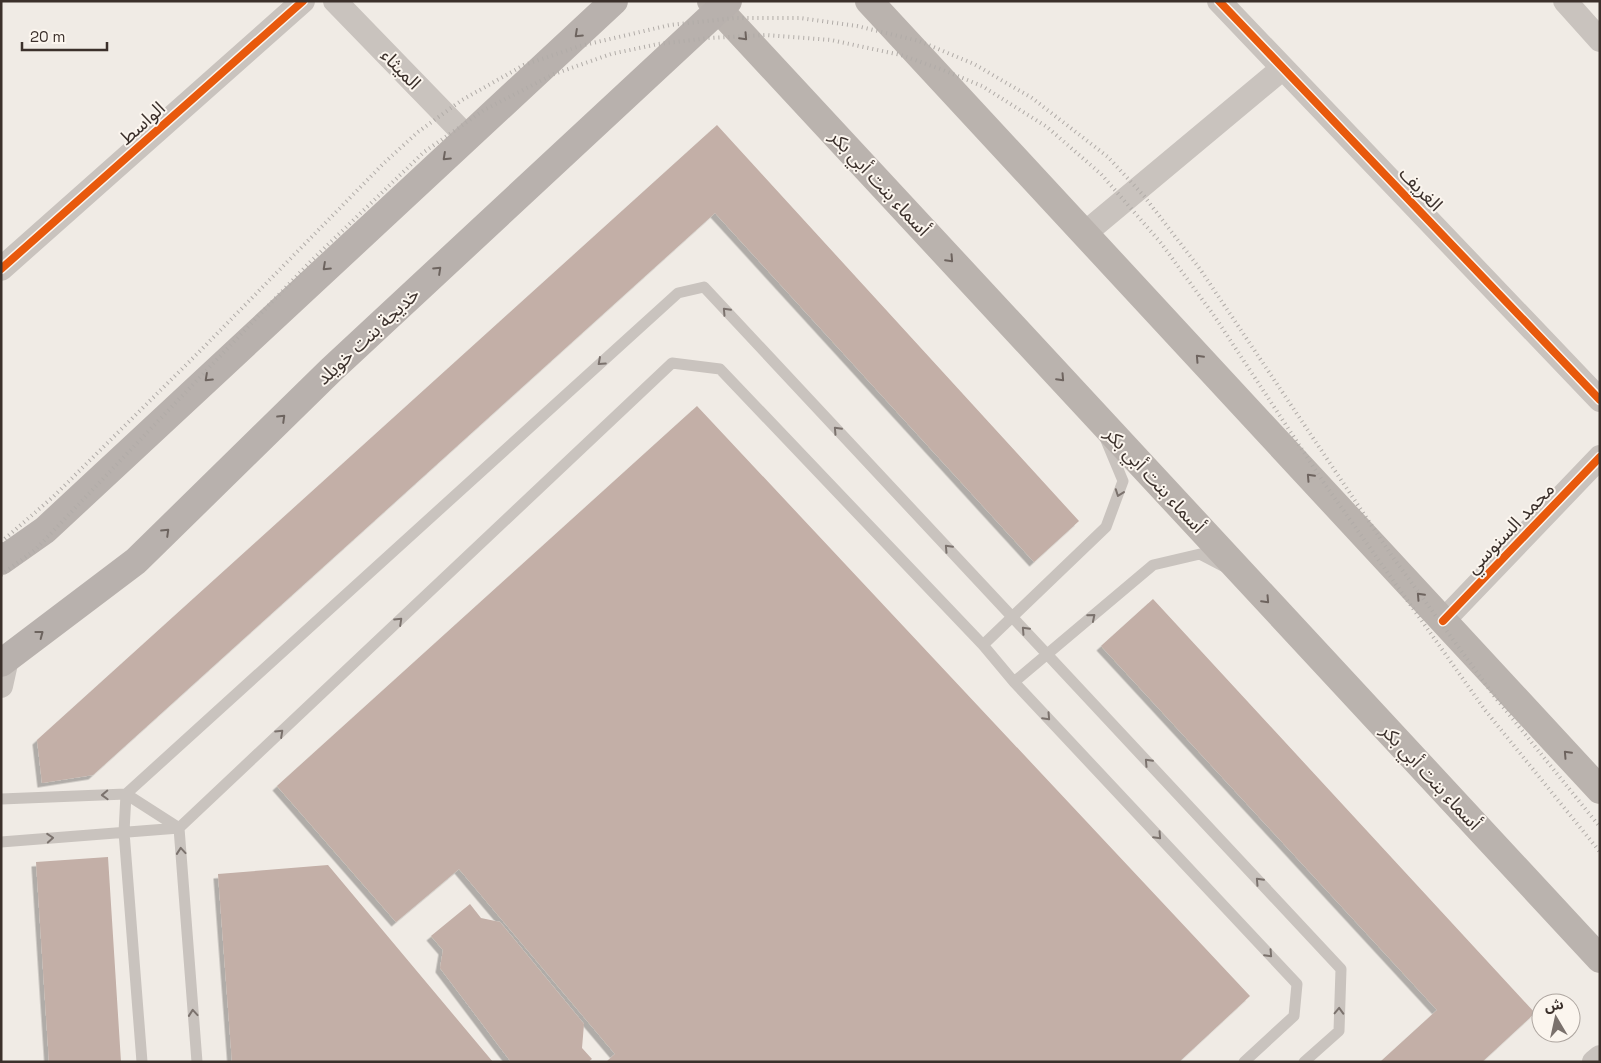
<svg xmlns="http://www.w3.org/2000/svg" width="1601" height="1063" font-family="'Space Grotesk','Noto Sans Arabic',sans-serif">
<defs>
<filter id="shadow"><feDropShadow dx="-4.5" dy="4.5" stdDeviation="0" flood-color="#0004"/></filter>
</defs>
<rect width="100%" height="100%" fill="#f0ebe5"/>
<path fill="#c3afa7" filter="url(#shadow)" d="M 717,125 L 1079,521 L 1034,562 L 715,213 L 93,775 L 42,783 L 37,740 Z
M 697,406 L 1250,996 L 1179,1062 L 606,1062 L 615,1054 L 459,869 L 396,922 L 277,786 Z
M 1153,599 L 1535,1013 L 1482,1062 L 1380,1062 L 1437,1010 L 1101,646 Z
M 108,857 L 121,1062 L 49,1062 L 36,862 Z
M 328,865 L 493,1062 L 232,1062 L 218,874 Z
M 470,904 L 481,918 L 500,922 L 584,1024 L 582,1048 L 592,1059 L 588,1062 L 511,1062 L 440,968 L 443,950 L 431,936 Z"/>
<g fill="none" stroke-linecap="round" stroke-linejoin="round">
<path stroke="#c9c3be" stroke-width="11" d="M 983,645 L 1106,527 L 1123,481 L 1105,438
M 1014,682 L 1153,565 L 1200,554 L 1223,566
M 1,799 L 126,794 L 179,828
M 1,842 L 179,828
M 142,1062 L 124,832 L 126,794 L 678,293 L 704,287 L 1341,969 L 1339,1031 L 1304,1062
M 197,1062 L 179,828 L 672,363 L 720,369 L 983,645 L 1014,682 L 1297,984 L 1294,1016 L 1244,1062"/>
<path stroke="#c9c3be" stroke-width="24" d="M 335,1 L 467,137
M 1219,1 L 1600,400
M 1565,1 L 1600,40
M 1084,234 L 1283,68
M 1,269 L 303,1
M 1443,621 L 1600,457
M 1,686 L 7,659
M 1594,1062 L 1600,1057"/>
<path stroke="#bab3ae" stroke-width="28" d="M 711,1 L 1600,959
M 869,1 L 1600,790"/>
<path stroke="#b8b1ad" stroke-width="28" d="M 1,561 L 45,530 L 614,1
M 1,663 L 136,561 L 331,370 L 728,1"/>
<path stroke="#b1aca8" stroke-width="4" stroke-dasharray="1 4" stroke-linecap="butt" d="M 1,542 L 53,497 L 200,351 L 384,163 L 418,132 L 462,100 L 524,65 L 580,46 L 670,25 L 735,18 L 800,18 L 857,26 L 919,41 L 974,64 L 1032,98 L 1108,157 L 1144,196 L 1200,269 L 1392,556 L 1495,697 L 1600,827
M 1,575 L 36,549 L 311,261 L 424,152 L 484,110 L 554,74 L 611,54 L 658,44 L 709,38 L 766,35 L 831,40 L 901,55 L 943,70 L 982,86 L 1047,127 L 1101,174 L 1161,243 L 1215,317 L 1324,483 L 1485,710 L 1600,852"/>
<defs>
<path id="cycleway" d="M 1219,1 L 1600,400
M 1,269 L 303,1
M 1443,621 L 1600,457"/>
</defs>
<use href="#cycleway" stroke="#fbf5ee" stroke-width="11"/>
<use href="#cycleway" stroke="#e8590c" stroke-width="8"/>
</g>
<defs><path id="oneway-chevron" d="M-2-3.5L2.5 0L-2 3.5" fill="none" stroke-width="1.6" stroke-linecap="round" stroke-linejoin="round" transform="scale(1.25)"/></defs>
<g stroke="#6d645f">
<use href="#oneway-chevron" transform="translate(578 34) rotate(137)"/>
<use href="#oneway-chevron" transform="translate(446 157) rotate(137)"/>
<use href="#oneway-chevron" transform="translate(326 267) rotate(137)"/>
<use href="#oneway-chevron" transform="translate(438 270) rotate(-43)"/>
<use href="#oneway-chevron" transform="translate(208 378) rotate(137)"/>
<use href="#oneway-chevron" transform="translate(282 418) rotate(-44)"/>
<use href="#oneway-chevron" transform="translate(166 532) rotate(-44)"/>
<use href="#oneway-chevron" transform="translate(40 634) rotate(-37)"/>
</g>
<g stroke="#6e645f">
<use href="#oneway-chevron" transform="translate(744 37) rotate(47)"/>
<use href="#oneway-chevron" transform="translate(950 259) rotate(47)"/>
<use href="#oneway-chevron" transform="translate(1199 358) rotate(-133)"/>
<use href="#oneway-chevron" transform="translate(1061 378) rotate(47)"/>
<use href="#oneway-chevron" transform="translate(1310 477) rotate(-133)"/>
<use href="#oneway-chevron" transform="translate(1420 596) rotate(-133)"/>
<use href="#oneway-chevron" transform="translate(1266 600) rotate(47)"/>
<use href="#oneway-chevron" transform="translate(1567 754) rotate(-133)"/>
</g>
<g stroke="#7b726d">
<use href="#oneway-chevron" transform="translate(726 311) rotate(-133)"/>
<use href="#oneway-chevron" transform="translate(601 362) rotate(138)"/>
<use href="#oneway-chevron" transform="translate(837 430) rotate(-133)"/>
<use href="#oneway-chevron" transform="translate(1119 493) rotate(110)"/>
<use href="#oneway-chevron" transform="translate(948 548) rotate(-133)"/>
<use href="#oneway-chevron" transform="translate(1092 617) rotate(-40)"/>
<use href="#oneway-chevron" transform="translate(399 621) rotate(-43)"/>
<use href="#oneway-chevron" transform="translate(1025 630) rotate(-133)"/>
<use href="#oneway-chevron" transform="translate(1047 717) rotate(47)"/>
<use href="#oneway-chevron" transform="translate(280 733) rotate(-43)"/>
<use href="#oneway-chevron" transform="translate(1148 762) rotate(-133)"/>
<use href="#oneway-chevron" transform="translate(105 795) rotate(178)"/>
<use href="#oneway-chevron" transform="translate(1158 836) rotate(47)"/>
<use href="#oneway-chevron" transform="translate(50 838) rotate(-4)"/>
<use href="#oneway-chevron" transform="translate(181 851) rotate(-95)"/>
<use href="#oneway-chevron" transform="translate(1259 881) rotate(-133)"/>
<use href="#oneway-chevron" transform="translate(1269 954) rotate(47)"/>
<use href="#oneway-chevron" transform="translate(1339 1011) rotate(-88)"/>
<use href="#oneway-chevron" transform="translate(193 1013) rotate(-95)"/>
</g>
<g text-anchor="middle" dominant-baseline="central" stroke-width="4" stroke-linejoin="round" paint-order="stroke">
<g font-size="19" fill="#3b302b" stroke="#fbf5ee">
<text transform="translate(401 69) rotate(46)">الميثاء</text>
<text transform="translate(142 123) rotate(-42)">الواسط</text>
<text transform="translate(880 183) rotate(47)">أسماء بنت أبي بكر</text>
<text transform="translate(1421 189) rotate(46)">الغريف</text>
<text transform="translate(368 336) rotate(-43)">خديجة بنت خويلد</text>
<text transform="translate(1155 480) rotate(47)">أسماء بنت أبي بكر</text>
<text transform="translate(1510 528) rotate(-46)">محمد السنوسي</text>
<text transform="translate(1431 777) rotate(47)">أسماء بنت أبي بكر</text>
</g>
</g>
<rect width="1601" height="1063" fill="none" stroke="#3b302b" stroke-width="5"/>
<g transform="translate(1556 1018) rotate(351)"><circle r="24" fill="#fbf5ee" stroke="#aea6a0"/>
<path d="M0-4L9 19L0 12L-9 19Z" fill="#7a716c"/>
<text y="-8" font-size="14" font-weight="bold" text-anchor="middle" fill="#3b302b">ش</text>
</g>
<path d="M22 42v8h85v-8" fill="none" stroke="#3b302b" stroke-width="2.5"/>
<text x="30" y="42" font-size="15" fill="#3b302b" stroke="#fbf5ee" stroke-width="4" paint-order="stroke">20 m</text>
</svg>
